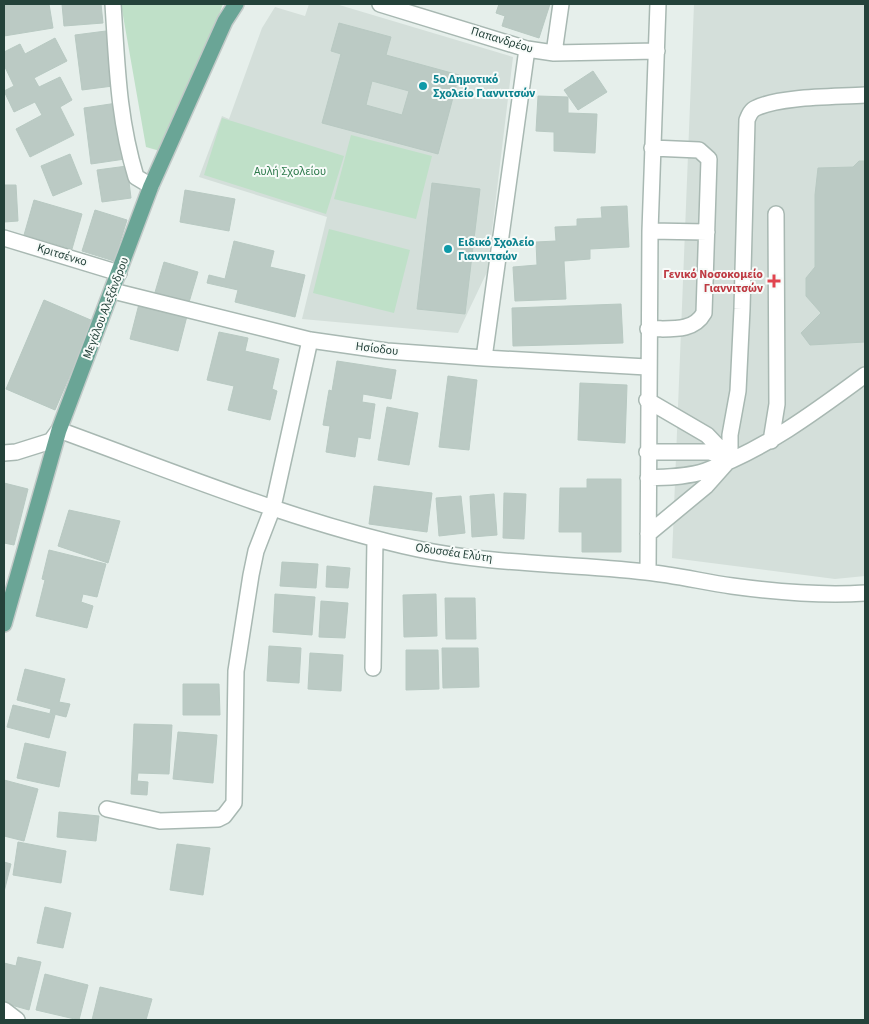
<svg xmlns="http://www.w3.org/2000/svg" width="869" height="1024" font-family="'Source Sans 3',sans-serif">
<rect width="100%" height="100%" fill="#e6efeb"/>
<path fill="#d4dfda" d="M 309,4 L 336,4 L 513,57 L 487,272 L 458,333 L 302,319 L 327,217 L 199,177 L 222,116 L 229,119 L 262,28 L 275,7 L 305,16 Z
M 694,4 L 865,4 L 865,576 L 835,579 L 672,558 Z"/>
<path fill="#bfe0c8" d="M 121,4 L 223,4 L 167,153 L 146,147 Z
M 222,118 L 344,156 L 326,214 L 204,175 Z
M 351,135 L 432,156 L 416,219 L 334,199 Z
M 329,229 L 410,250 L 394,313 L 313,293 Z"/>
<path fill="#bbcac4" stroke="#b8c9c2" fill-rule="evenodd" d="M 4,4 L 49,4 L 53,28 L 4,36 Z
M 62,4 L 101,4 L 103,23 L 64,26 Z
M 499,4 L 550,4 L 539,38 L 502,26 L 505,16 L 496,13 Z
M 339,23 L 391,37 L 386,55 L 459,75 L 438,154 L 322,123 L 341,54 L 331,51 ZM 372,81 L 409,91 L 402,115 L 366,105 Z
M 106,31 L 113,86 L 82,90 L 75,35 Z
M 55,38 L 67,61 L 34,78 L 39,87 L 60,77 L 72,100 L 60,107 L 74,135 L 30,157 L 16,129 L 42,115 L 35,102 L 14,112 L 4,91 L 14,86 L 4,65 L 4,52 L 20,44 L 25,54 Z
M 593,71 L 607,92 L 578,110 L 564,90 Z
M 538,96 L 568,97 L 568,113 L 597,114 L 595,153 L 554,151 L 554,132 L 536,131 Z
M 117,103 L 125,159 L 91,164 L 84,108 Z
M 70,154 L 82,184 L 53,196 L 41,166 Z
M 859,161 L 865,161 L 865,342 L 810,345 L 801,333 L 821,313 L 806,296 L 806,278 L 815,267 L 815,195 L 818,168 L 853,167 Z
M 127,166 L 131,198 L 102,202 L 97,170 Z
M 432,183 L 480,189 L 465,314 L 417,309 Z
M 4,185 L 16,185 L 18,221 L 4,222 Z
M 185,190 L 235,199 L 229,231 L 180,222 Z
M 34,200 L 82,214 L 72,249 L 24,235 Z
M 627,206 L 629,247 L 590,249 L 590,259 L 564,261 L 566,299 L 515,301 L 513,267 L 537,265 L 536,242 L 556,241 L 555,227 L 577,226 L 577,219 L 602,218 L 601,207 Z
M 95,210 L 127,220 L 114,261 L 82,251 Z
M 234,241 L 274,251 L 270,267 L 305,275 L 295,317 L 235,302 L 238,290 L 207,283 L 209,275 L 225,279 Z
M 164,262 L 198,272 L 187,309 L 153,299 Z
M 44,300 L 93,321 L 55,410 L 6,389 Z
M 139,304 L 187,316 L 178,351 L 130,339 Z
M 621,304 L 623,343 L 513,346 L 512,308 Z
M 219,332 L 248,338 L 245,351 L 279,359 L 272,389 L 277,391 L 270,420 L 228,410 L 234,386 L 207,380 Z
M 337,361 L 396,370 L 391,399 L 363,394 L 362,402 L 375,404 L 370,439 L 358,437 L 355,457 L 326,452 L 330,426 L 323,425 L 329,390 L 332,391 Z
M 448,376 L 477,380 L 469,450 L 439,447 Z
M 580,383 L 627,385 L 625,443 L 578,440 Z
M 387,407 L 418,413 L 409,465 L 378,460 Z
M 587,479 L 621,479 L 621,552 L 582,552 L 582,532 L 559,532 L 560,488 L 587,488 Z
M 4,483 L 28,489 L 14,545 L 4,543 Z
M 374,486 L 432,493 L 427,532 L 369,524 Z
M 504,493 L 526,494 L 524,539 L 503,538 Z
M 494,494 L 497,535 L 472,537 L 470,496 Z
M 461,496 L 465,533 L 439,536 L 436,498 Z
M 69,510 L 120,521 L 108,563 L 58,546 Z
M 49,550 L 106,564 L 97,597 L 83,594 L 81,602 L 93,606 L 87,628 L 36,616 L 45,580 L 42,579 Z
M 282,562 L 318,564 L 316,588 L 280,586 Z
M 327,566 L 350,568 L 348,588 L 326,587 Z
M 275,594 L 315,597 L 312,635 L 273,632 Z
M 436,594 L 437,636 L 404,637 L 403,595 Z
M 445,598 L 475,598 L 476,639 L 446,639 Z
M 321,601 L 348,603 L 345,638 L 319,637 Z
M 269,646 L 301,648 L 299,683 L 267,681 Z
M 442,648 L 478,648 L 479,687 L 443,688 Z
M 406,650 L 438,650 L 439,689 L 406,690 Z
M 310,653 L 343,655 L 341,691 L 308,689 Z
M 25,669 L 65,679 L 59,702 L 70,704 L 66,717 L 50,713 L 51,709 L 17,700 Z
M 183,684 L 219,684 L 220,715 L 183,715 Z
M 13,705 L 55,715 L 49,738 L 7,727 Z
M 134,724 L 172,725 L 169,774 L 138,773 L 137,781 L 148,782 L 147,795 L 131,794 Z
M 178,732 L 217,735 L 213,783 L 173,779 Z
M 25,743 L 66,752 L 59,787 L 17,778 Z
M 4,780 L 38,789 L 24,841 L 4,836 Z
M 59,812 L 99,816 L 96,841 L 57,837 Z
M 18,842 L 66,851 L 61,883 L 13,875 Z
M 177,844 L 210,848 L 203,895 L 170,890 Z
M 4,862 L 11,864 L 4,892 Z
M 45,907 L 71,913 L 63,948 L 37,943 Z
M 18,957 L 41,962 L 29,1010 L 4,1003 L 4,963 L 16,966 Z
M 45,974 L 88,985 L 79,1020 L 36,1010 Z
M 100,987 L 152,999 L 146,1020 L 92,1020 Z"/>
<g fill="none" stroke-linecap="round" stroke-linejoin="round">
<defs>
<path id="minor" d="M 113,4 C 117,64 118,118 136,177 L 151,186
M 380,4 L 527,49 L 554,53 L 657,51
M 554,53 L 561,4
M 650,231 L 707,232
M 4,238 L 119,273
M 113,291 L 310,340 L 387,351 L 484,358 L 647,367
M 648,329 C 669,328 693,333 704,313 L 709,159 L 699,150 L 652,148
M 484,358 L 527,49
M 647,400 L 707,435 L 730,459
M 771,441 L 777,404 L 776,214
M 647,452 L 710,452 L 729,458
M 4,453 L 16,452 L 51,441 L 59,430 C 177,473 295,522 418,549 C 493,565 571,563 646,572 C 675,575 704,582 732,586 C 776,592 821,596 865,593
M 648,478 C 667,477 687,477 705,471 C 764,450 815,412 865,375
M 648,534 L 706,486 L 730,459 L 730,435 L 738,391 L 742,309 L 747,120 C 749,115 751,110 756,108 C 781,96 836,97 865,95
M 648,572 L 650,231 L 658,4
M 373,668 L 375,539
M 107,809 L 160,821 L 218,819 L 224,816 L 234,803 L 236,671 L 251,575 L 256,551 L 273,507 L 310,340
M 4,1010 L 17,1020"/>
<path id="major" d="M 4,624 L 59,430 L 151,186 L 225,21 L 236,4"/>
</defs>
<use href="#minor" stroke="#a8b8b2" stroke-width="18"/>
<use href="#major" stroke="#c2cac8" stroke-width="18"/>
<use href="#minor" stroke="#fff" stroke-width="15"/>
<use href="#major" stroke="#6aa596" stroke-width="15"/>
</g>
<g fill="#0f9aa8" stroke="#f7fbf9" stroke-width="2">
<circle cx="423" cy="86" r="5"/>
<circle cx="448" cy="249" r="5"/>
</g>
<path fill="#e0444e" stroke="#f7fbf9" stroke-width="2" d="M771.5 273.5h5v5h5v5h-5v5h-5v-5h-5v-5h5z"/>
<g text-anchor="middle" dominant-baseline="central" stroke-width="4" stroke-linejoin="round" paint-order="stroke">
<g font-size="12" fill="#24423a" stroke="#f7fbf9">
<text transform="translate(502 40) rotate(17)">Παπανδρέου</text>
<text transform="translate(62 255) rotate(17)">Κριτσένκο</text>
<text transform="translate(106 308) rotate(-69)">Μεγάλου Αλεξάνδρου</text>
<text transform="translate(377 349) rotate(7)">Ησίοδου</text>
<text transform="translate(454 553) rotate(8)">Οδυσσέα Ελύτη</text>
</g>
<g font-size="12" font-weight="bold" fill="#0d838f" stroke="#f7fbf9" text-anchor="start">
<text x="433" y="79">5ο Δημοτικό<tspan x="433" dy="14">Σχολείο Γιαννιτσών</tspan></text>
<text x="458" y="242">Ειδικό Σχολείο<tspan x="458" dy="14">Γιαννιτσών</tspan></text>
</g>
<g font-size="12" fill="#2d7a4b" stroke="#f7fbf9">
<text x="290" y="171">Αυλή Σχολείου</text>
</g>
<g font-size="12" font-weight="bold" fill="#be3a42" stroke="#f7fbf9" text-anchor="end">
<text x="763" y="274">Γενικό Νοσοκομείο<tspan x="763" dy="14">Γιαννιτσών</tspan></text>
</g>
</g>
<rect width="869" height="1024" fill="none" stroke="#24423a" stroke-width="10"/>
</svg>
